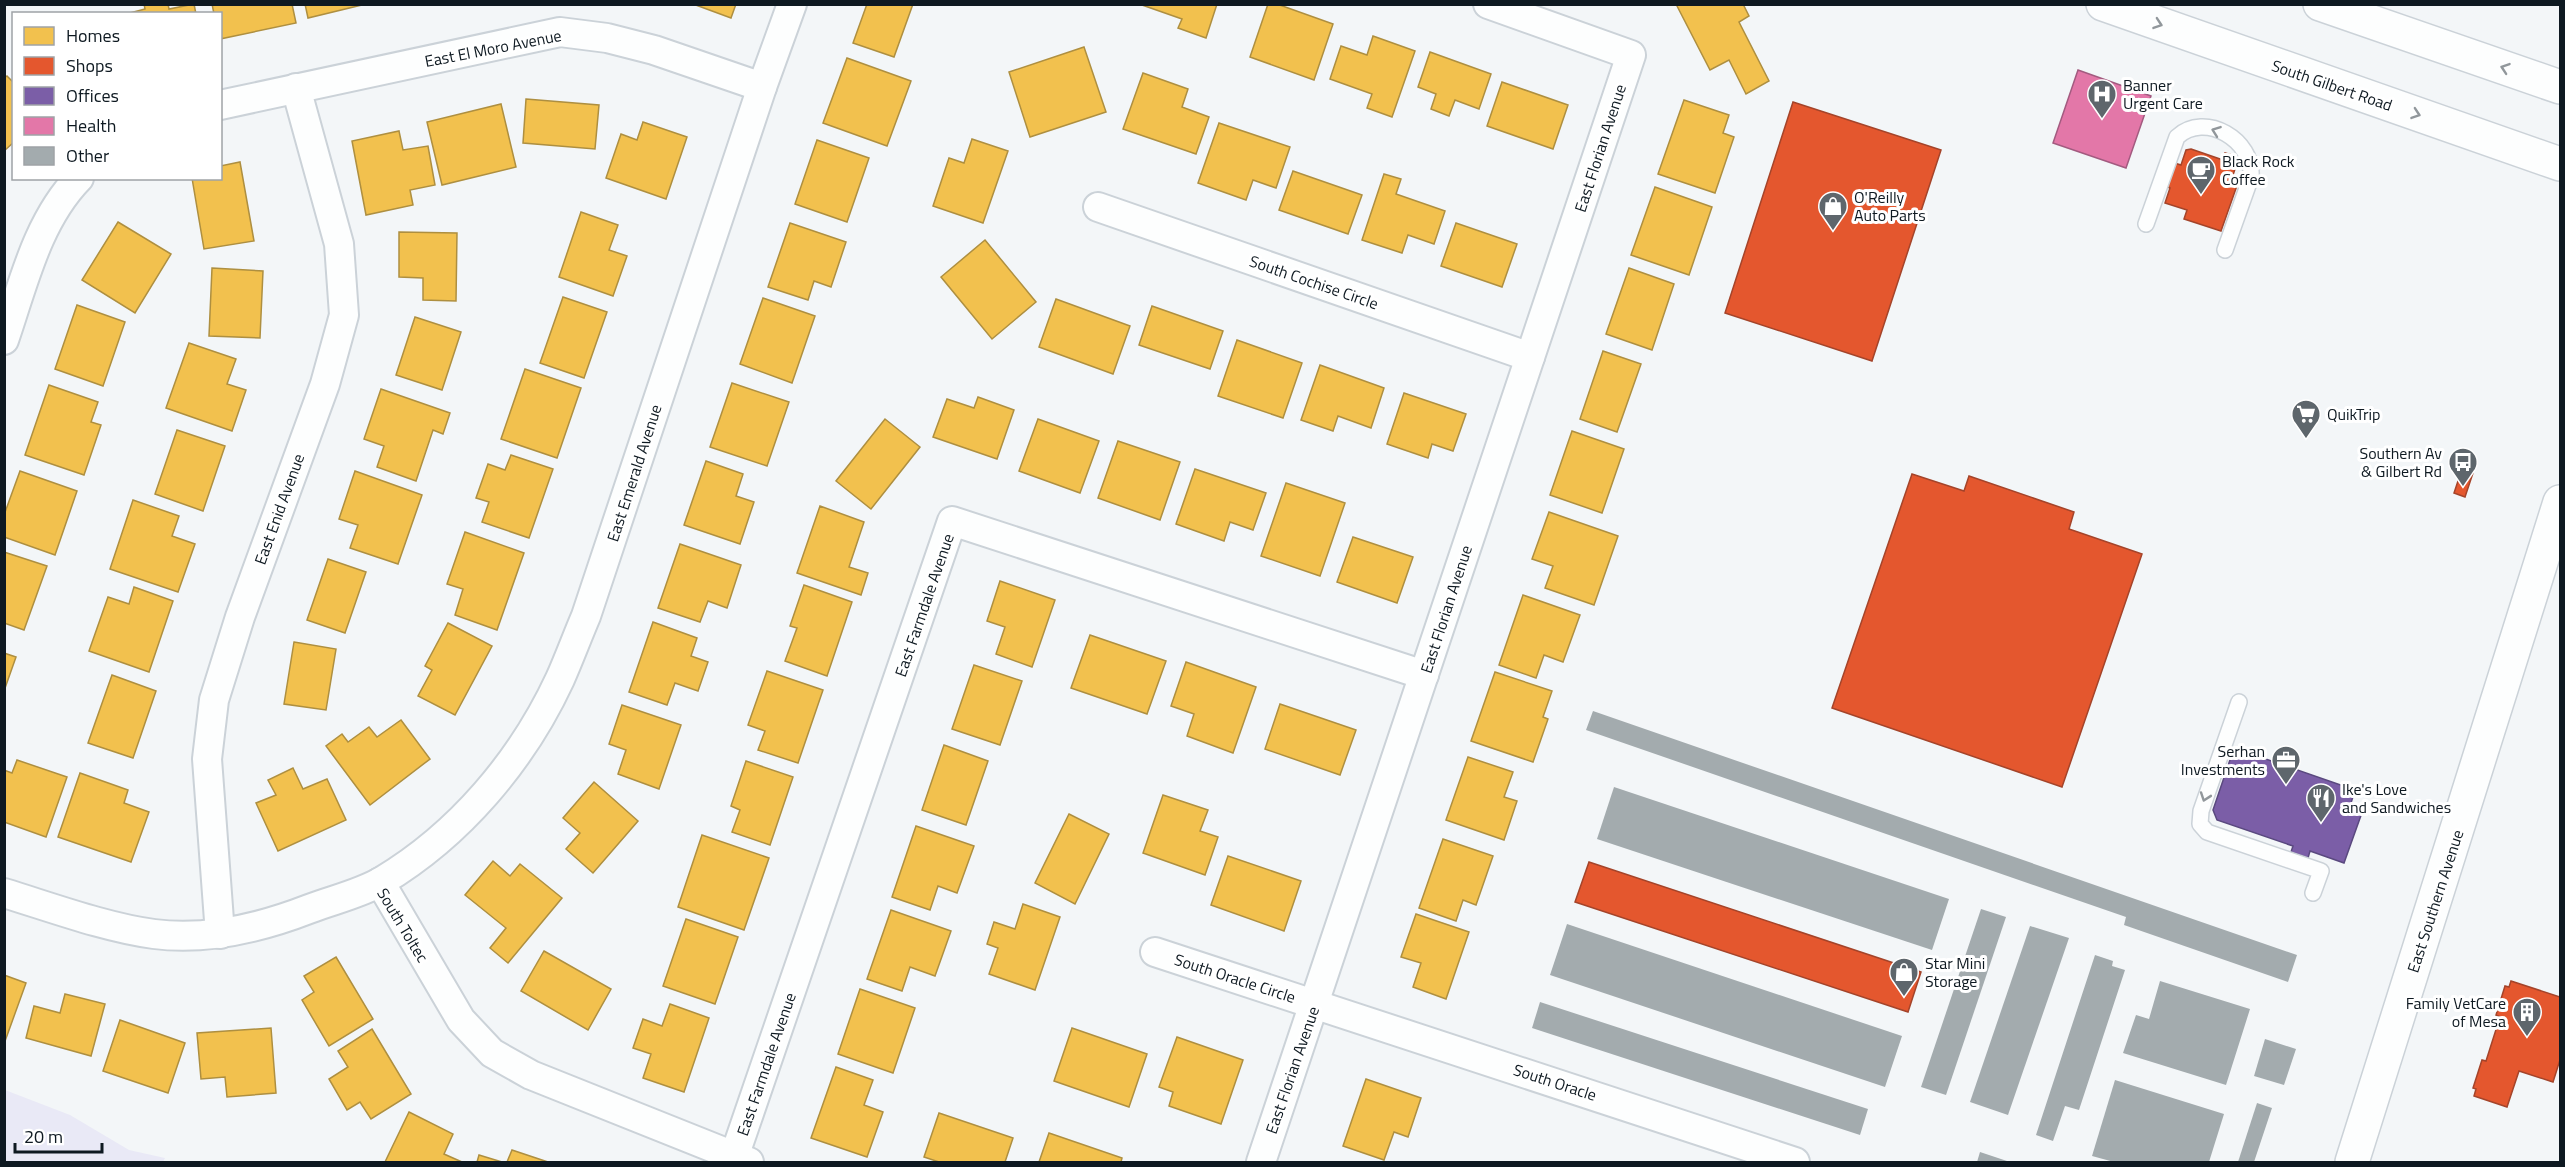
<svg xmlns="http://www.w3.org/2000/svg" width="2565" height="1167" viewBox="0 0 2565 1167" font-family="'Titillium Web',sans-serif">
<rect width="100%" height="100%" fill="#f3f6f8"/>
<path fill="#e9e9f6" d="M5 1090 70 1115 129 1150 165 1158 163 1162H5Z"/>
<g fill="#f2c14e" stroke="#ae8f40" stroke-width="1.5">
<path d="M144 4H168L169 9 194 4 196 14H126L145 9Z"/>
<path d="M212 4H292L296 23 220 39V14H214Z"/>
<path d="M305 4H366L308 18Z"/>
<path d="M693 4H736L731 18Z"/>
<path d="M867 4H913L894 57 853 43Z"/>
<path d="M1217 4 1206 38 1178 28 1182 19 1142 5Z"/>
<path d="M1268 4H1277L1333 24 1314 80 1250 57Z"/>
<path d="M1676 4H1743L1749 16 1739 22 1769 81 1746 94 1729 60 1710 70Z"/>
<path d="M1373 36 1415 51 1392 117 1367 108 1372 94 1330 79 1341 46 1367 55Z"/>
<path d="M1084 47 1106 112 1030 137 1009 72Z"/>
<path d="M1430 52 1491 74 1479 109 1455 100 1449 116 1431 109 1436 94 1418 87Z"/>
<path d="M847 58 911 81 887 146 823 123Z"/>
<path d="M1143 73 1188 89 1182 107 1209 117 1196 154 1123 129Z"/>
<path d="M7 76 14 83V142L4 151V78Z"/>
<path d="M1502 82 1568 105 1553 149 1487 126Z"/>
<path d="M526 99 599 105 595 149 523 143Z"/>
<path d="M1684 100 1729 115 1723 133 1734 137 1715 193 1658 174Z"/>
<path d="M501 104 516 167 442 185 427 122Z"/>
<path d="M643 122 687 137 666 199 606 178 621 134 637 140Z"/>
<path d="M1219 123 1290 147 1276 188 1253 180 1246 200 1198 183Z"/>
<path d="M399 131 403 150 428 146 435 185 410 190 413 205 366 215 352 141Z"/>
<path d="M972 139 1008 151 983 223 933 206 949 158 964 163Z"/>
<path d="M817 140 869 158 847 222 795 204Z"/>
<path d="M240 162 254 241 204 249 192 178H220V166Z"/>
<path d="M1293 171 1362 195 1348 234 1279 210Z"/>
<path d="M1384 174 1401 179 1396 194 1445 211 1434 244 1408 235 1402 253 1362 240Z"/>
<path d="M1655 187 1712 207 1689 275 1631 255Z"/>
<path d="M581 212 618 225 609 250 627 256 613 296 559 277Z"/>
<path d="M118 222 171 254 135 313 82 280Z"/>
<path d="M790 223 846 242 831 287 814 281 808 300 768 287Z"/>
<path d="M1456 223 1517 244 1502 287 1441 266Z"/>
<path d="M399 232 457 233 456 301 423 300V278L399 277Z"/>
<path d="M985 240 1036 302 992 339 941 277Z"/>
<path d="M212 268 263 271 260 338 209 336Z"/>
<path d="M1629 268 1674 284 1652 350 1606 334Z"/>
<path d="M563 297 607 312 584 378 540 363Z"/>
<path d="M763 298 815 316 792 383 740 364Z"/>
<path d="M1056 299 1130 326 1113 374 1039 347Z"/>
<path d="M77 305 125 322 103 386 55 369Z"/>
<path d="M1152 306 1223 331 1210 369 1139 345Z"/>
<path d="M415 317 461 332 442 390 396 375Z"/>
<path d="M1237 340 1302 363 1283 418 1218 396Z"/>
<path d="M189 343 236 359 227 384 246 390 232 431 166 408Z"/>
<path d="M1603 351 1641 364 1617 432 1580 419Z"/>
<path d="M1320 365 1384 388 1371 428 1338 416 1333 431 1301 420Z"/>
<path d="M525 369 581 388 557 458 501 439Z"/>
<path d="M732 383 789 402 767 466 710 447Z"/>
<path d="M49 385 98 402 91 422 101 425 84 475 25 455Z"/>
<path d="M381 389 450 413 443 434 433 430 416 481 377 467 384 446 364 439Z"/>
<path d="M1404 393 1466 414 1453 451 1432 444 1428 458 1387 444Z"/>
<path d="M978 397 1014 410 997 459 933 437 947 399 974 408Z"/>
<path d="M885 419 920 447 871 509 836 481Z"/>
<path d="M1038 419 1099 441 1080 493 1019 471Z"/>
<path d="M177 430 225 446 203 511 155 494Z"/>
<path d="M1572 431 1624 449 1602 513 1550 495Z"/>
<path d="M1118 441 1180 462 1160 520 1098 498Z"/>
<path d="M511 455 553 469 529 538 482 522 489 502 476 498 488 464 505 470Z"/>
<path d="M706 461 743 474 736 496 754 502 740 544 684 525Z"/>
<path d="M1195 469 1266 493 1253 530 1230 522 1224 541 1176 524Z"/>
<path d="M20 471 77 491 55 555 4 537V515Z"/>
<path d="M355 471 422 495 398 564 350 548 358 525 339 519Z"/>
<path d="M1286 483 1345 503 1320 576 1261 556Z"/>
<path d="M133 500 179 516 172 536 195 544 178 592 110 569Z"/>
<path d="M820 506 864 522 849 567 868 573 861 595 797 573Z"/>
<path d="M1549 512 1618 536 1594 605 1545 588 1553 566 1532 559Z"/>
<path d="M465 532 524 553 497 630 455 615 463 589 447 584Z"/>
<path d="M1353 537 1413 557 1397 603 1337 582Z"/>
<path d="M680 544 741 565 727 608 708 601 700 622 658 608Z"/>
<path d="M4 552 47 566 24 630 4 623Z"/>
<path d="M328 559 366 572 345 633 307 620Z"/>
<path d="M1000 581 1055 600 1032 667 996 654 1005 627 987 621Z"/>
<path d="M804 585 852 602 827 676 785 661 797 628 790 626Z"/>
<path d="M134 587 173 601 149 672 89 651 108 597 129 604Z"/>
<path d="M1523 595 1580 615 1563 662 1544 655 1536 678 1499 665Z"/>
<path d="M653 622 697 638 691 656 708 662 698 691 675 683 667 705 629 692Z"/>
<path d="M448 623 492 646 455 715 418 696 432 670 425 666Z"/>
<path d="M1090 635 1166 661 1147 714 1071 688Z"/>
<path d="M294 642 336 649 326 710 284 704Z"/>
<path d="M4 653 16 657 4 691Z"/>
<path d="M1186 662 1256 687 1233 753 1187 736 1194 714 1171 706Z"/>
<path d="M974 665 1022 681 1000 745 952 729Z"/>
<path d="M767 671 823 690 798 763 758 750 765 731 748 725Z"/>
<path d="M1495 672 1552 691 1543 717 1548 719 1533 762 1471 741Z"/>
<path d="M112 675 156 691 133 758 88 743Z"/>
<path d="M1280 704 1356 730 1340 775 1265 749Z"/>
<path d="M622 705 681 725 659 789 618 774 626 750 609 744Z"/>
<path d="M401 720 430 759 370 805 326 746 342 734 348 742 369 727 377 737Z"/>
<path d="M944 745 988 761 966 825 922 810Z"/>
<path d="M1468 757 1513 772 1504 797 1517 801 1504 840 1446 820Z"/>
<path d="M17 760 67 777 46 837 4 822V770L12 773Z"/>
<path d="M746 761 793 777 770 845 732 832 740 810 731 806Z"/>
<path d="M293 768 303 789 327 779 346 820 278 851 256 803 276 795 268 780Z"/>
<path d="M80 773 128 790 124 803 149 812 131 862 58 837Z"/>
<path d="M594 782 638 821 593 873 566 849 580 833 563 818Z"/>
<path d="M1163 795 1208 810 1200 831 1218 837 1205 875 1143 853Z"/>
<path d="M1069 814 1109 834 1075 904 1035 883Z"/>
<path d="M916 826 974 846 957 893 938 886 930 910 892 897Z"/>
<path d="M702 835 769 858 744 930 678 907Z"/>
<path d="M1443 839 1493 856 1476 905 1463 900 1456 921 1419 908Z"/>
<path d="M1228 856 1301 881 1284 931 1211 905Z"/>
<path d="M493 861 510 876 520 864 562 898 508 963 490 948 506 928 465 895Z"/>
<path d="M1023 904 1060 917 1035 990 989 974 998 948 987 944 994 922 1015 929Z"/>
<path d="M891 910 951 931 935 976 910 967 902 991 867 979Z"/>
<path d="M1416 914 1469 932 1446 999 1413 987 1421 963 1401 957Z"/>
<path d="M686 919 738 937 715 1004 663 986Z"/>
<path d="M544 951 611 989 588 1030 521 991Z"/>
<path d="M336 957 373 1019 329 1046 302 1000 314 992 304 976Z"/>
<path d="M4 975 26 983 4 1044Z"/>
<path d="M860 989 915 1008 893 1073 838 1054Z"/>
<path d="M65 994 105 1004 91 1056 26 1038 34 1006 60 1013Z"/>
<path d="M670 1004 709 1018 684 1092 643 1078 651 1054 633 1048 643 1019 662 1026Z"/>
<path d="M120 1020 185 1043 168 1093 103 1071Z"/>
<path d="M271 1028 276 1093 227 1097 225 1077 201 1079 197 1033Z"/>
<path d="M1072 1028 1147 1054 1129 1107 1054 1081Z"/>
<path d="M372 1029 411 1094 371 1119 360 1102 347 1110 329 1079 348 1067 338 1051Z"/>
<path d="M1177 1037 1243 1060 1221 1124 1169 1106 1173 1092 1159 1087Z"/>
<path d="M836 1067 873 1080 864 1105 883 1112 867 1157 811 1138Z"/>
<path d="M1366 1079 1421 1098 1408 1137 1394 1132 1384 1160 1343 1146Z"/>
<path d="M409 1112 453 1134 444 1154 462 1162H385Z"/>
<path d="M939 1113 1013 1138 1005 1162H939L924 1157Z"/>
<path d="M1049 1133 1122 1158 1121 1162H1039Z"/>
<path d="M512 1150 548 1162H507Z"/>
<path d="M479 1155 502 1162H477Z"/>
</g>
<g fill="#e4572e" stroke="#a4442a" stroke-width="1.5">
<path d="M1793 102 1941 150 1872 361 1725 313Z"/>
<path d="M2191 149 2223 160 2225 153 2239 157 2233 175 2240 177 2221 231 2184 219 2187 210 2165 203 2170 188 2163 185 2171 162 2181 165 2186 150Z"/>
<path d="M2462 469 2473 473 2465 497 2454 493Z"/>
<path d="M1912 474 1964 491 1969 476 2074 512 2069 529 2142 554 2062 787 1832 708Z"/>
<path d="M1589 862 1921 972 1908 1012 1575 902Z"/>
<path d="M2511 981 2560 997V1060L2553 1082 2519 1071 2507 1107 2474 1096 2476 1089 2473 1088 2482 1060 2486 1061 2500 1017 2496 1015 2505 986 2509 987Z"/>
</g>
<path fill="#7b5ea7" stroke="#5a497f" stroke-width="1.5" d="M2234 748 2355 790 2351 803 2364 807 2344 863 2310 851 2308 858 2291 852 2293 846 2217 820 2213 810Z"/>
<path fill="#e377a8" stroke="#a35b80" stroke-width="1.5" d="M2078 70 2151 96 2126 168 2053 143Z"/>
<g fill="#a3abae">
<path d="M1593 711 2297 955 2288 982 2124 925 2126 917 1586 730Z"/>
<path d="M1614 787 1949 899 1932 950 1597 839Z"/>
<path d="M1981 909 2006 917 1946 1095 1921 1087Z"/>
<path d="M1567 924 1902 1036 1885 1087 1550 975Z"/>
<path d="M2030 926 2069 938 2008 1115 1970 1102Z"/>
<path d="M2095 955 2113 961 2112 966 2125 970 2079 1110 2065 1106 2053 1141 2036 1135Z"/>
<path d="M2160 981 2250 1009 2226 1085 2123 1053 2136 1015 2149 1019Z"/>
<path d="M1540 1002 1868 1109 1860 1135 1532 1028Z"/>
<path d="M2265 1039 2296 1049 2284 1085 2254 1076Z"/>
<path d="M2115 1080 2224 1114 2209 1162H2114L2092 1156Z"/>
<path d="M2257 1103 2272 1108 2254 1162H2238Z"/>
<path d="M1980 1152 2010 1162H1977Z"/>
</g>
<g fill="none" stroke-linecap="round" stroke-linejoin="round">
<g stroke="#cbd2d8" stroke-width="18">
<g id="lane">
<path d="M2146 224 2177 137C2205 111 2254 140 2251 177L2225 250"/>
<path d="M2239 702 2201 811 2200 824 2207 832 2321 871 2313 893"/>
</g>
</g>
<g stroke="#cbd2d8" stroke-width="32">
<g id="street">
<path d="M220 105 560 32 607 38 654 50 762 87"/>
<path d="M1098 207 1530 357"/>
<path d="M4 340C23 285 37 221 79 178"/>
<path d="M380 882 461 1020 492 1053 531 1075 749 1162"/>
<path d="M4 893C50 907 107 928 154 934 207 941 260 928 309 909 332 900 360 894 382 881 459 835 522 761 560 679 569 659 577 637 586 616L762 87 792 4"/>
<path d="M220 934 207 759 214 700 240 617 325 384 344 315 339 244 296 88"/>
<path d="M1155 952 1795 1162"/>
<path d="M734 1157 952 521 1424 675"/>
<path d="M1261 1162 1631 55 1488 4"/>
</g>
</g>
<g stroke="#cbd2d8" stroke-width="36">
<path id="secondary" d="M2352 1162 2560 502"/>
</g>
<g stroke="#cbd2d8" stroke-width="36">
<g id="primary">
<path d="M2103 4 2560 164"/>
<path d="M2320 4 2560 87"/>
</g>
</g>
<use href="#lane" stroke="#fdfefe" stroke-width="15"/>
<use href="#street" stroke="#fdfefe" stroke-width="28"/>
<use href="#secondary" stroke="#fdfefe" stroke-width="33"/>
<use href="#primary" stroke="#fdfefe" stroke-width="33"/>
</g>
<defs><path id="oneway-chevron" d="M-2-3.5L2.5 0L-2 3.5" fill="none" stroke-width="1.6" stroke-linecap="round" stroke-linejoin="round" transform="scale(1.5)"/></defs>
<g stroke="#91979b">
<use href="#oneway-chevron" transform="translate(2158 24) rotate(19)"/>
<use href="#oneway-chevron" transform="translate(2505 68) rotate(-161)"/>
<use href="#oneway-chevron" transform="translate(2416 114) rotate(19)"/>
<use href="#oneway-chevron" transform="translate(2216 131) rotate(-160)"/>
<use href="#oneway-chevron" transform="translate(2205 797) rotate(109)"/>
</g>
<defs>
<g id="hospital-pin" transform="scale(1.5)"><path d="M0 17L-7.5 6A9.5 9.5 0 1 1 7.5 6Z" fill="#5e666c" stroke="#fff"/><path d="M-5-5h3v3.5h4V-5h3V5h-3V1.5h-4V5h-3Z" fill="#fff"/></g>
<g id="cafe-pin" transform="scale(1.5)"><path d="M0 17L-7.5 6A9.5 9.5 0 1 1 7.5 6Z" fill="#5e666c" stroke="#fff"/><path d="M-5.5-4.5H6V0H3Q3 3.5 0 3.5H-2.5Q-5.5 3.5-5.5 0ZM3-3.2v2h1.7v-2ZM-6 4.5H4V6H-6Z" fill="#fff"/></g>
<g id="shop-pin" transform="scale(1.5)"><path d="M0 17L-7.5 6A9.5 9.5 0 1 1 7.5 6Z" fill="#5e666c" stroke="#fff"/><path d="M-5-2.5h2.3a2.7 3.5 0 0 1 5.4 0H5L5.5 6h-11ZM-1.5-2.5h3a1.5 2.3 0 0 0-3 0Z" fill="#fff"/></g>
<g id="supermarket-pin" transform="scale(1.5)"><path d="M0 17L-7.5 6A9.5 9.5 0 1 1 7.5 6Z" fill="#5e666c" stroke="#fff"/><path d="M-6-5.5h2.5l.6 2H6L4.5 2H-2.5L-4.4-4H-6ZM-1.5 3.2a1.3 1.3 0 1 0 .1 0ZM3 3.2a1.3 1.3 0 1 0 .1 0Z" fill="#fff"/></g>
<g id="bus-pin" transform="scale(1.5)"><path d="M0 17L-7.5 6A9.5 9.5 0 1 1 7.5 6Z" fill="#5e666c" stroke="#fff"/><path d="M-5-6H5V4H4V6H2V4H-2V6H-4V4H-5ZM-3.5-4V0h7V-4ZM-3.5 1.2v1.5H-2V1.2ZM2 1.2v1.5H3.5V1.2Z" fill="#fff"/></g>
<g id="office-pin" transform="scale(1.5)"><path d="M0 17L-7.5 6A9.5 9.5 0 1 1 7.5 6Z" fill="#5e666c" stroke="#fff"/><path d="M-6-3h4V-5.5h4V-3h4V5H-6ZM-1-4.5V-3h2v-1.5ZM-6 0V1H6V0Z" fill="#fff"/></g>
<g id="restaurant-pin" transform="scale(1.5)"><path d="M0 17L-7.5 6A9.5 9.5 0 1 1 7.5 6Z" fill="#5e666c" stroke="#fff"/><path d="M-5-6h1v4h1v-4h1v4h1v-4h1v5L-1.5 .5V6h-2V.5L-5-1ZM5-6V6H3V1.5H1.5Q1.5-4 5-6Z" fill="#fff"/></g>
<g id="building-pin" transform="scale(1.5)"><path d="M0 17L-7.5 6A9.5 9.5 0 1 1 7.5 6Z" fill="#5e666c" stroke="#fff"/><path d="M-4-6H4V6H1V3H-1V6H-4ZM-2.5-4.3h1.7v1.8h-1.7ZM.8-4.3h1.7v1.8H.8ZM-2.5-1h1.7V.8h-1.7ZM.8-1h1.7V.8H.8Z" fill="#fff"/></g>
</defs>
<g fill-rule="evenodd">
<use href="#hospital-pin" x="2102" y="94"/>
<use href="#cafe-pin" x="2201" y="170"/>
<use href="#shop-pin" x="1833" y="206"/>
<use href="#supermarket-pin" x="2306" y="414"/>
<use href="#bus-pin" x="2463" y="462"/>
<use href="#office-pin" x="2286" y="760"/>
<use href="#restaurant-pin" x="2321" y="798"/>
<use href="#shop-pin" x="1904" y="972"/>
<use href="#building-pin" x="2527" y="1012"/>
</g>
<g text-anchor="middle" stroke-width="6" stroke-linejoin="round" paint-order="stroke">
<g font-size="16" fill="#0e1921" stroke="#fff">
<text transform="translate(493 48) rotate(-11)" y="6">East El Moro Avenue</text>
<text transform="translate(2332 85) rotate(19)" y="6">South Gilbert Road</text>
<text transform="translate(1600 148) rotate(-72)" y="6">East Florian Avenue</text>
<text transform="translate(1314 282) rotate(19)" y="6">South Cochise Circle</text>
<text transform="translate(634 473) rotate(-72)" y="6">East Emerald Avenue</text>
<text transform="translate(279 509) rotate(-70)" y="6">East Enid Avenue</text>
<text transform="translate(924 605) rotate(-71)" y="6">East Farmdale Avenue</text>
<text transform="translate(1446 609) rotate(-72)" y="6">East Florian Avenue</text>
<text transform="translate(2435 901) rotate(-72)" y="6">East Southern Avenue</text>
<text transform="translate(403 925) rotate(59)" y="6">South Toltec</text>
<text transform="translate(1235 978) rotate(18)" y="6">South Oracle Circle</text>
<text transform="translate(766 1064) rotate(-71)" y="6">East Farmdale Avenue</text>
<text transform="translate(1292 1070) rotate(-71)" y="6">East Florian Avenue</text>
<text transform="translate(1555 1082) rotate(18)" y="6">South Oracle</text>
</g>
<g font-size="16" fill="#0e1921" stroke="#fff" text-anchor="start">
<text x="2123" y="91">Banner<tspan x="2123" dy="18">Urgent Care</tspan></text>
<text x="2222" y="167">Black Rock<tspan x="2222" dy="18">Coffee</tspan></text>
<text x="1854" y="203">O'Reilly<tspan x="1854" dy="18">Auto Parts</tspan></text>
<text x="2327" y="420">QuikTrip</text>
<text x="2442" y="459" text-anchor="end">Southern Av<tspan x="2442" dy="18">&amp; Gilbert Rd</tspan></text>
<text x="2265" y="757" text-anchor="end">Serhan<tspan x="2265" dy="18">Investments</tspan></text>
<text x="2342" y="795">Ike's Love<tspan x="2342" dy="18">and Sandwiches</tspan></text>
<text x="1925" y="969">Star Mini<tspan x="1925" dy="18">Storage</tspan></text>
<text x="2506" y="1009" text-anchor="end">Family VetCare<tspan x="2506" dy="18">of Mesa</tspan></text>
</g>
</g>
<rect width="2565" height="1167" fill="none" stroke="#0e1921" stroke-width="12"/>
<rect x="12" y="12" width="210" height="168" fill="#ffffff" stroke="#9fa3a6" stroke-width="1.5"/>
<rect x="24" y="27" width="30" height="18" fill="#f2c14e" stroke="#9fa3a6" stroke-width="1.5"/>
<text x="66" y="42" font-size="18" fill="#0e1921">Homes</text>
<rect x="24" y="57" width="30" height="18" fill="#e4572e" stroke="#9fa3a6" stroke-width="1.5"/>
<text x="66" y="72" font-size="18" fill="#0e1921">Shops</text>
<rect x="24" y="87" width="30" height="18" fill="#7b5ea7" stroke="#9fa3a6" stroke-width="1.5"/>
<text x="66" y="102" font-size="18" fill="#0e1921">Offices</text>
<rect x="24" y="117" width="30" height="18" fill="#e377a8" stroke="#9fa3a6" stroke-width="1.5"/>
<text x="66" y="132" font-size="18" fill="#0e1921">Health</text>
<rect x="24" y="147" width="30" height="18" fill="#a3abae" stroke="#9fa3a6" stroke-width="1.5"/>
<text x="66" y="162" font-size="18" fill="#0e1921">Other</text>
<path d="M15 1143v9h87v-9" fill="none" stroke="#0e1921" stroke-width="3"/>
<text x="24" y="1143" font-size="18" fill="#0e1921" stroke="#ffffff" stroke-width="4.5" paint-order="stroke">20 m</text>
</svg>
